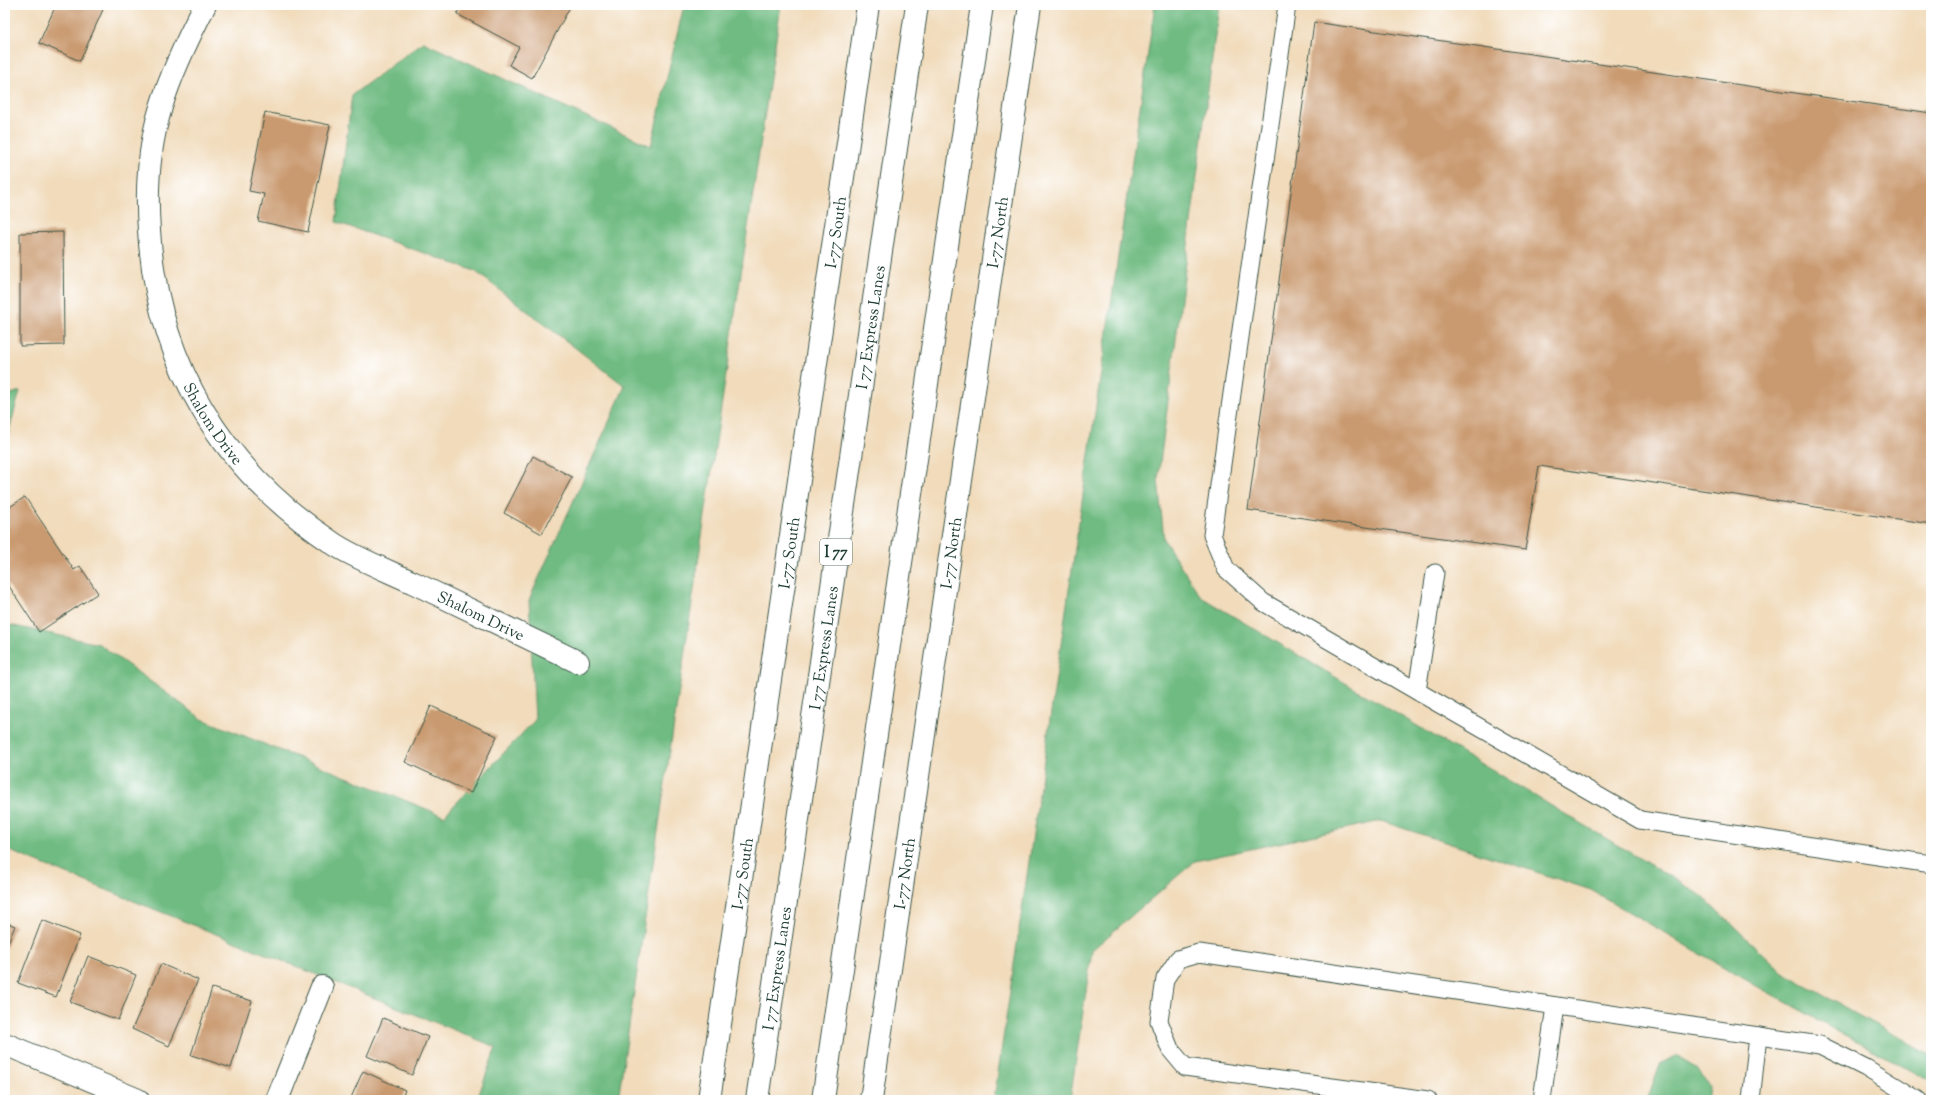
<svg xmlns="http://www.w3.org/2000/svg" width="1936" height="1105" viewBox="0 0 1936 1105" font-family="'Sorts Mill Goudy',serif">
<rect width="100%" height="100%" fill="#fff"/>
<filter id="ink" filterUnits="userSpaceOnUse"><feTurbulence type="fractalNoise" baseFrequency=".025" numOctaves="2"/><feDisplacementMap in="SourceGraphic" scale="8" xChannelSelector="R" yChannelSelector="G"/><feConvolveMatrix kernelMatrix="1 2 1 2 8 2 1 2 1" color-interpolation-filters="sRGB"/></filter>
<filter id="wash" filterUnits="userSpaceOnUse"><feTurbulence type="fractalNoise" baseFrequency=".012" numOctaves="4" result="noise"/><feDisplacementMap in="SourceGraphic" scale="16" xChannelSelector="R" yChannelSelector="G"/><feGaussianBlur stdDeviation="0.9" result="paint"/><feColorMatrix in="noise" values="0 0 0 0 0 0 0 0 0 0 0 0 0 0 0 0 0 1.4 0 .05"/><feComposite in="paint" operator="in"/></filter>
<g filter="url(#wash)">
<rect width="100%" height="100%" fill="#f1dbbb"/>
<g fill="#70bb82" stroke="#487c5b">
<path d="M684 5H781L618 1100H477L496 1047 5 849V624L99 644 202 719 444 816 535 720 529 600 625 386 475 271 336 222 352 95 423 42 651 146Z"/>
<path d="M1155 5H1219L1158 479 1164 540 1201 597 1701 895 1783 973 1931 1055V1082L1753 984 1591 890 1381 821 1195 861 1092 950 1070 1100H994Z"/>
<path d="M20 391 5 445V396Z"/>
<path d="M1676 1056 1698 1068 1709 1087 1707 1100H1647L1660 1064Z"/>
</g>
<g id="blocks">
<g fill="#c99a70">
<path d="M56 5H105L80 61 39 43Z"/>
<path d="M461 5H571L532 78 509 65 519 47 457 14Z"/>
<path d="M1314 22 1931 113V524L1539 466 1525 550 1248 510Z"/>
<path d="M265 112 330 125 308 232 258 221 264 194 249 191Z"/>
<path d="M63 232 64 345 20 346V233Z"/>
<path d="M533 456 572 477 542 534 504 513Z"/>
<path d="M25 497 74 570 80 566 98 593 39 632 5 580V510Z"/>
<path d="M431 706 497 736 471 793 405 762Z"/>
<path d="M42 920 80 935 56 997 18 983Z"/>
<path d="M5 922 15 926 5 950Z"/>
<path d="M88 956 136 975 118 1020 70 1002Z"/>
<path d="M161 964 198 980 169 1046 132 1029Z"/>
<path d="M212 988 252 1001 231 1068 191 1055Z"/>
<path d="M383 1018 428 1037 412 1075 367 1056Z"/>
<path d="M363 1071 405 1090 401 1100H350Z"/>
</g>
</g>
</g>
<g filter="url(#ink)">
<use href="#blocks" fill-opacity="0" stroke="#3e5548" stroke-width="1"/>
<g fill="none" stroke-linecap="round" stroke-linejoin="round">
<g stroke="#3e5548" stroke-width="19">
<g id="service">
<path d="M1287 5 1212 535 1226 569 1263 602 1640 820 1931 864"/>
<path d="M1417 691 1435 573"/>
<path d="M1428 1100 1185 1067 1170 1049 1159 1021 1165 979 1178 959 1199 953 1820 1045 1866 1068 1918 1100"/>
<path d="M1542 1100 1555 1006"/>
<path d="M1751 1100 1758 1036"/>
</g>
</g>
<g stroke="#3e5548" stroke-width="24">
<g id="minor">
<path id="s1" d="M205 5C188 38 172 71 161 107 149 146 146 190 149 230 157 364 222 470 334 544 355 558 389 571 414 583 468 609 523 635 578 662"/>
<path d="M5 1044 138 1100"/>
<path d="M277 1100 322 987"/>
</g>
</g>
<g stroke="#3e5548" stroke-width="24">
<g id="motorway">
<path id="s2" d="M709 1100 868 5"/>
<path id="s3" d="M757 1100 917 5"/>
<path d="M823 1100 982 5"/>
<path id="s4" d="M871 1100 1030 5"/>
</g>
</g>
<use href="#service" stroke="#fff" stroke-width="17"/>
<use href="#minor" stroke="#fff" stroke-width="22"/>
<use href="#motorway" stroke="#fff" stroke-width="22"/>
</g>
</g>
<g text-anchor="middle" stroke-width="4" stroke-linejoin="round" paint-order="stroke">
<rect fill="#fff" stroke="#627771" stroke-width="1" x="820" y="539" width="32" height="26" rx="3"/>
<g font-size="15" font-weight="bold" fill="#1f3d34">
<text x="836" y="557">I 77</text>
</g>
<g font-size="16" fill="#1f3d34" stroke="#fff">
<text dy="6" stroke="none"><textPath href="#s2" startOffset="877">I-77 South</textPath></text>
<text dy="6" stroke="none"><textPath href="#s4" startOffset="877">I-77 North</textPath></text>
<text dy="6" stroke="none"><textPath href="#s3" startOffset="781">I 77 Express Lanes</textPath></text>
<text dy="6" stroke="none"><textPath href="#s1" startOffset="442">Shalom Drive</textPath></text>
<text dy="6" stroke="none"><textPath href="#s4" startOffset="553">I-77 North</textPath></text>
<text dy="6" stroke="none"><textPath href="#s2" startOffset="553">I-77 South</textPath></text>
<text dy="6" stroke="none"><textPath href="#s1" startOffset="778">Shalom Drive</textPath></text>
<text dy="6" stroke="none"><textPath href="#s3" startOffset="457">I 77 Express Lanes</textPath></text>
<text dy="6" stroke="none"><textPath href="#s2" startOffset="229">I-77 South</textPath></text>
<text dy="6" stroke="none"><textPath href="#s4" startOffset="229">I-77 North</textPath></text>
<text dy="6" stroke="none"><textPath href="#s3" startOffset="133">I 77 Express Lanes</textPath></text>
</g>
</g>
<rect width="1936" height="1105" fill="none" stroke="#fff" stroke-width="20"/>
</svg>
